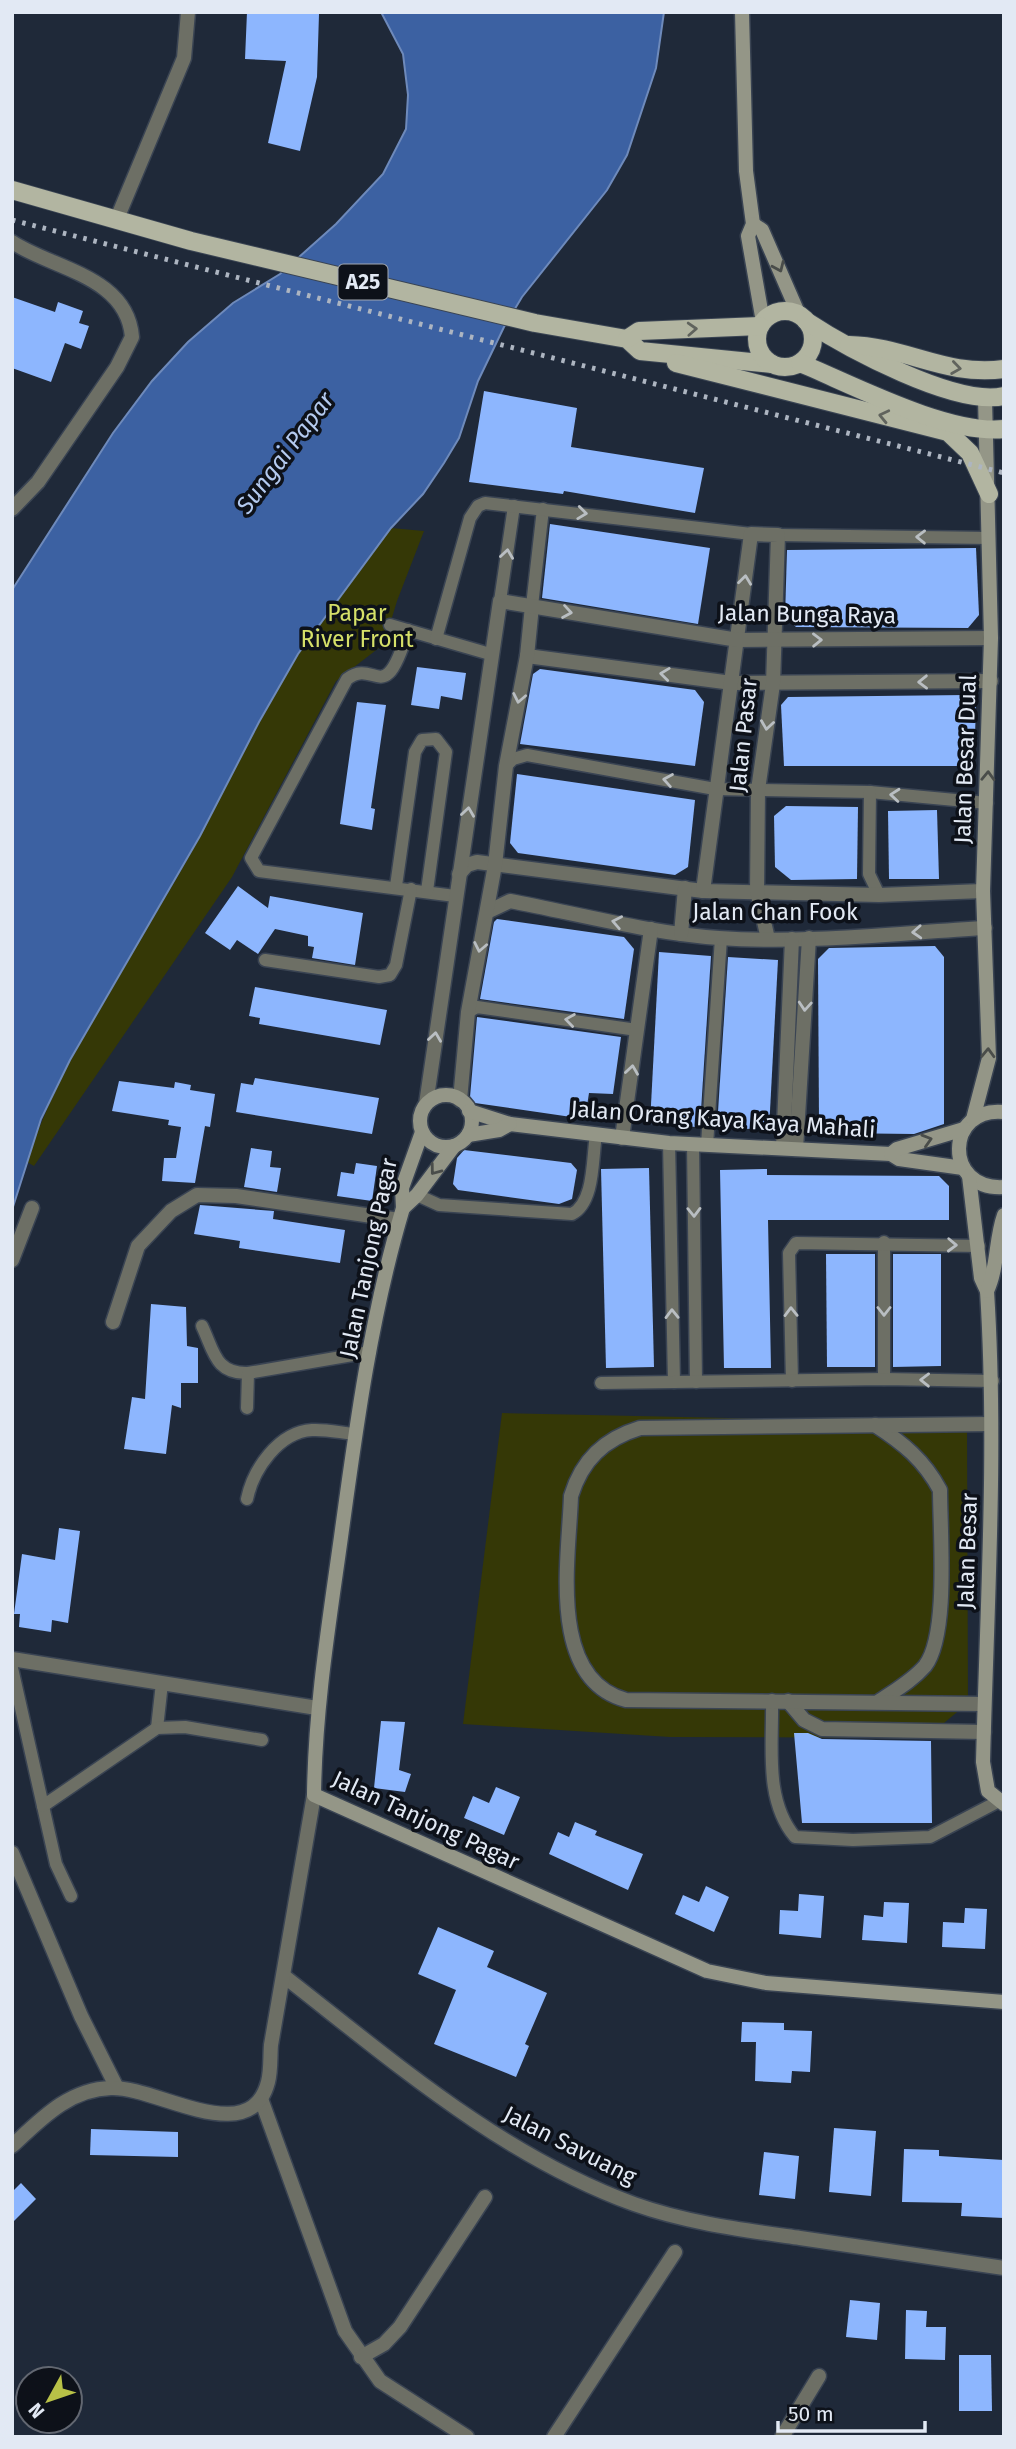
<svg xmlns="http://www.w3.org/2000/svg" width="1016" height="2449" viewBox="0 0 1016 2449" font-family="'Fira Sans',sans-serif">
<rect width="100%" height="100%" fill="#1f2939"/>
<g fill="#353806">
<path d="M391 528 424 531 397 601 384 644 336 681 232 877 34 1166 27 1162C60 1060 124 968 178 876 219 804 253 727 297 656 324 611 360 570 391 528Z"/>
<path d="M502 1413 967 1423 968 1703 926 1738 670 1737 463 1724Z"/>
</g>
<path fill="#3c61a2" stroke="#6e8abb" stroke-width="2" d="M381 12H664L656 68 627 155 607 190 522 297 504 327 478 381 459 438 444 463 423 494 391 528 298 654 259 722 200 836 70 1060 41 1119 12 1210V590L113 433 152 381 188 342 233 303 280 274 336 224 383 174 406 129 408 95 403 54Z"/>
<g fill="#8db6fe">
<path d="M247 12 319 14 317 77 300 151 268 143 286 61 245 59Z"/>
<path d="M12 297 55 312 58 302 83 311 79 323 89 326 81 349 65 343 51 382 12 368Z"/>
<path d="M484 391 577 408 571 447 704 468 695 513 564 491 563 494 469 482Z"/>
<path d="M550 524 710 548 698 624 542 598Z"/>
<path d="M976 548 979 615 968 628 796 627 785 617 787 550Z"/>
<path d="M417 667 466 673 462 700 441 696 439 709 411 705Z"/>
<path d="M540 669 695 690 704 702 695 766 520 744 533 674Z"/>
<path d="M966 695 976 705 974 766H784L781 705 788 697Z"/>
<path d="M357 702 386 705 371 808 375 809 372 830 340 824Z"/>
<path d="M517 774 695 800 688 867 675 875 518 853 510 843Z"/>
<path d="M786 806 858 807 857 879 791 880 775 867 774 816Z"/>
<path d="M937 810 939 879H889L888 811Z"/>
<path d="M238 886 268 908 270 896 363 913 355 965 312 958 314 947 308 946V936L275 929 258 954 237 940 230 950 205 933Z"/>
<path d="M497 919 624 937 634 949 624 1019 480 999 494 922Z"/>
<path d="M935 946 944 957V1124L914 1134 831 1133 819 1123 818 959 829 948Z"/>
<path d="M659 952 711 956 700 1126 697 1127 650 1124Z"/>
<path d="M728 957 778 960 769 1130 717 1127Z"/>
<path d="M255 987 387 1010 380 1045 259 1024 260 1018 249 1016Z"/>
<path d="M477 1017 621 1037 613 1094 589 1093 585 1119 475 1103 470 1097Z"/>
<path d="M255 1078 379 1098 372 1134 236 1112 241 1083 253 1085Z"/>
<path d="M119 1081 174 1088 175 1082 191 1085 190 1090 215 1094 210 1127 205 1126 195 1183 162 1181 164 1158H176L181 1127 168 1125 169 1120 112 1111Z"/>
<path d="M251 1148 272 1151 270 1167 281 1168 277 1192 244 1187Z"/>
<path d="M464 1150 571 1163 577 1170 572 1199 559 1204 458 1190 453 1184 457 1158Z"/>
<path d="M356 1163 377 1166 372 1201 337 1196 341 1172 354 1174Z"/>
<path d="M649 1168 654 1367 606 1368 601 1169Z"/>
<path d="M767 1169V1175L939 1176 949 1186V1220H768L771 1368H724L720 1170Z"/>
<path d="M200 1205 274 1211 273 1219 345 1230 340 1263 239 1248 240 1241 194 1234Z"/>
<path d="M826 1254H875V1367H827Z"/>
<path d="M893 1254H941V1366L893 1367Z"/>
<path d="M151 1304 186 1307 187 1346 198 1348V1383H181V1408L172 1405 166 1454 124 1449 132 1397 145 1399Z"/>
<path d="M59 1528 80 1531 68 1623 52 1620 51 1632 19 1627 20 1614H14L22 1554 55 1560Z"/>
<path d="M381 1721 405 1722 399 1770 411 1774 405 1792 374 1788Z"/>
<path d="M794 1733H808L822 1739 931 1741 932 1823H802Z"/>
<path d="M496 1787 520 1797 504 1835 464 1818 473 1796 489 1803Z"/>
<path d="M575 1822 597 1831 595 1835 643 1854 628 1890 549 1854 558 1832 569 1837Z"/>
<path d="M706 1886 729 1897 714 1932 675 1914 683 1895 699 1902Z"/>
<path d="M799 1894 824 1896 821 1938 779 1934 780 1910 798 1911Z"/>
<path d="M884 1902 909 1903 907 1943 862 1940 864 1915 883 1917Z"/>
<path d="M965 1908 987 1909 985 1949 942 1947 943 1922 964 1923Z"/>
<path d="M438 1927 494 1951 487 1967 547 1993 525 2044 529 2046 516 2077 434 2044 456 1990 418 1974Z"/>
<path d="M742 2022 784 2023V2030L812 2031 810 2072 792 2071 791 2083 755 2081 756 2042H741Z"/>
<path d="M834 2128 876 2131 871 2196 829 2192Z"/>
<path d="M91 2129 178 2132V2157L90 2155Z"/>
<path d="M904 2149 939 2150V2156L1004 2160V2218L961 2216 962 2203 902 2202Z"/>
<path d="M764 2152 799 2156 795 2199 759 2195Z"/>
<path d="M21 2183 36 2199 12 2223V2192Z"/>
<path d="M850 2300 880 2303 877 2340 846 2337Z"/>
<path d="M906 2310 927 2311 926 2327H946L945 2360 905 2359Z"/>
<path d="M959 2355H991L992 2411H959Z"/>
</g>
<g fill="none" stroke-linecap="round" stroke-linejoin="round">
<g stroke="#3a4453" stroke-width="15">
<g id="service">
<path d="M778 535 989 538"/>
<path d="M500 601 514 506"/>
<path d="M532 606 543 509"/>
<path d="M390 625 490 654"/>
<path d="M408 630C384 711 376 657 347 679L251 858 259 871 455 896"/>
<path d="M436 639 470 518 478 506 485 503 751 534"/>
<path d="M506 766 513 759 527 755 715 789 870 792 987 803"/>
<path d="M870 792 869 874 879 895"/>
<path d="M396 886 415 752 422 740 436 739 446 752 427 891"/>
<path d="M265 960 379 977 390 975 396 965 411 889"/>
<path d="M468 1012 477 1007 637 1030"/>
<path d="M669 1143 674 1382"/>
<path d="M693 1144 696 1382"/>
<path d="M707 1145 721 938"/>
<path d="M417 1195 439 1205 572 1214C595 1202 592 1158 596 1135"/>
<path d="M884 1242V1379"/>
<path d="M202 1326C214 1351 215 1374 248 1373"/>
<path d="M792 1381 789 1253 796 1243 979 1246"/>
<path d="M601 1383 884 1379 993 1381"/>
<path d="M247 1408 248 1373 370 1352"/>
<path d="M247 1499C253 1470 278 1432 312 1430 326 1429 342 1433 356 1434"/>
<path d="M12 1668 56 1864 71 1896"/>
<path d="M772 1700C773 1745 764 1800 795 1837L853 1840 930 1837 999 1801"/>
<path d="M157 1728 162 1683"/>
<path d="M43 1806 157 1728 185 1727 262 1740"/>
</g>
</g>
<g stroke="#3a4453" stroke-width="17">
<g id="pedestrian">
<path d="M875 1425C903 1443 924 1460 940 1490 940 1532 949 1635 925 1666 912 1681 894 1691 878 1702"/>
<path d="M788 1701 804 1720 822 1729 984 1732"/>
<path d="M984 1704 626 1700C547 1679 569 1558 571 1496 582 1460 604 1439 640 1428L991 1424"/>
</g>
</g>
<g stroke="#3a4453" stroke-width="17">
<g id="minor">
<path d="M527 656 732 683 991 681"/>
<path d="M459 874 467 865 477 862 703 891 879 895 983 891"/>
<path d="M703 891 751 534 778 535 773 684 758 790 757 891 768 939"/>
<path d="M487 912 510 901C579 914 649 933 719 938 807 944 897 933 985 928"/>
<path d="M681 934 685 888"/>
<path d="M460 1100 468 1012 495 865 506 766 527 656 532 606"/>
<path d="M426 1104 500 601 738 640 991 638"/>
<path d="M622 1138 651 929"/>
<path d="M783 1148 792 939"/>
<path d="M796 1149 809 938"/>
<path d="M12 1260 32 1208"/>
<path d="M113 1322 138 1246 171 1211 197 1195 236 1196 399 1220"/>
<path d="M12 1659 317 1708"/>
<path d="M12 1853 81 2016 117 2088"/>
<path d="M285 1977C394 2062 502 2156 634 2204 687 2223 744 2230 800 2238 868 2248 936 2258 1004 2268"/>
<path d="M261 2099 345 2331 380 2381 467 2437"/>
<path d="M12 2146C41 2119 69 2089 111 2088 156 2086 250 2151 268 2082 271 2071 270 2057 271 2045L314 1795"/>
<path d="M361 2357 384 2344 400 2327 485 2197"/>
<path d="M554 2437 675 2252"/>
<path d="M782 2437 819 2376"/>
</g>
</g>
<g stroke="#3a4453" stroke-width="17">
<g id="tertiary">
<path d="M116 221 184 58 188 12"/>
<path d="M12 242C53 269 127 276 132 337L117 367 38 482 12 509"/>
</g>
</g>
<g stroke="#3a4453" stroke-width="17">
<g id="secondary">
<path d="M742 12 746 171 753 224 748 236 763 322"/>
<path d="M753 224 762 230 799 315"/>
<circle cx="446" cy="1121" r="26"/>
<path d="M469 1111 510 1124 669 1143 891 1154 899 1159 963 1168"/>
<path d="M1004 1112C945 1106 943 1191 1004 1187"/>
<path d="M973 1119 989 1058 983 891 991 638 985 399"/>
<path d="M422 1132 402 1188 403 1208C371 1315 356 1427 341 1537 329 1623 315 1708 314 1795L707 1971 766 1983 1004 2002"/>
<path d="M468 1135 499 1130 510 1124"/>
<path d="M891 1154 897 1149 964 1129"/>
<path d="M969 1176 981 1278 987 1291C997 1448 987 1605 983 1762L988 1791 1004 1804"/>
<path d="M403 1208 417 1195 454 1146"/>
<path d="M987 1291C998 1268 995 1240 1004 1215"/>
</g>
</g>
<g stroke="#3a4453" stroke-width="20">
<g id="primary">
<path d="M12 190 191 241 535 323 627 339 640 351 772 364"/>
<circle cx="785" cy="339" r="28"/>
<path d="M806 321C847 348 956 407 1004 396"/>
<path d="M627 339 639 331 760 326"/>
<path d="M849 345C906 346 945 377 1004 369"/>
<path d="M676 363 948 432 970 453 989 494"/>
<path d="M800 363C853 385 948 435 1004 429"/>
</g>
</g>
<use href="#service" stroke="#6d6f65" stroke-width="12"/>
<use href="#pedestrian" stroke="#6d6f65" stroke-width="14"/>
<use href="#minor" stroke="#6d6f65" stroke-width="14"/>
<use href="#tertiary" stroke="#6d6f65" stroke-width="14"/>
<use href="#secondary" stroke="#949687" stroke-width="14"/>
<use href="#primary" stroke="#b2b5a1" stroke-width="18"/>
<path stroke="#adb5c1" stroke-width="5" stroke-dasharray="3.5 7" stroke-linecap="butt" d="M12 220 1004 473"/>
</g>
<defs><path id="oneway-chevron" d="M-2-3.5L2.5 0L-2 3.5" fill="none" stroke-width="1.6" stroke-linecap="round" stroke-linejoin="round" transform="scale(1.75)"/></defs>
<g stroke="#4a4d4a">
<use href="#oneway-chevron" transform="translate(779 267) rotate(66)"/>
<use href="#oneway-chevron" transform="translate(988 776) rotate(-88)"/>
<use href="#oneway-chevron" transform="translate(988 1053) rotate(-88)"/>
<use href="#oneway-chevron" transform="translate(927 1140) rotate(-17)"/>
<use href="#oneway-chevron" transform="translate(435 1170) rotate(127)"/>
</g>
<g stroke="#60635d">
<use href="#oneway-chevron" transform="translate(692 329) rotate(-3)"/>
<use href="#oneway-chevron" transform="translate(956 368) rotate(8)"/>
<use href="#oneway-chevron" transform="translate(884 416) rotate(-167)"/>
</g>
<g stroke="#b9bec2">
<use href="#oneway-chevron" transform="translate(582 513) rotate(7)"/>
<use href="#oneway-chevron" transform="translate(921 537) rotate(-179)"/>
<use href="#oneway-chevron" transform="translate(507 554) rotate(-82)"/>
<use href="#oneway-chevron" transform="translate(745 580) rotate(-83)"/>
<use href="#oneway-chevron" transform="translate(567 612) rotate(9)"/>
<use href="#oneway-chevron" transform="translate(817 640) rotate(-1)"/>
<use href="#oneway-chevron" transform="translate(665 674) rotate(-173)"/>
<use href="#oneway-chevron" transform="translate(923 682) rotate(179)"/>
<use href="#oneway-chevron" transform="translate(519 698) rotate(101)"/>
<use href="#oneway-chevron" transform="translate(767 725) rotate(98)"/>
<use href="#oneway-chevron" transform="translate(668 780) rotate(-170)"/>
<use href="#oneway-chevron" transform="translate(895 795) rotate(-175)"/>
<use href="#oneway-chevron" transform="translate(468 812) rotate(-82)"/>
<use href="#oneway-chevron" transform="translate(617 922) rotate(-169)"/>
<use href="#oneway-chevron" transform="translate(917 932) rotate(177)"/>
<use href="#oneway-chevron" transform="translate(480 947) rotate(101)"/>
<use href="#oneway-chevron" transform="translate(805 1006) rotate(94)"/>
<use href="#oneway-chevron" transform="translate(570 1020) rotate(-172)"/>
<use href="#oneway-chevron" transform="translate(435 1037) rotate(-82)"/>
<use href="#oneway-chevron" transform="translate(632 1070) rotate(-82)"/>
<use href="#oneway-chevron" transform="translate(694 1212) rotate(89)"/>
<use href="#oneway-chevron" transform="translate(952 1245) rotate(2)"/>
<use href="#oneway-chevron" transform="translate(884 1311) rotate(90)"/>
<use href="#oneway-chevron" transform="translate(791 1312) rotate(-91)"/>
<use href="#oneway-chevron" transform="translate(672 1314) rotate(-91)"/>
<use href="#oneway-chevron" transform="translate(925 1380) rotate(-179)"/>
</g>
<g text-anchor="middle" stroke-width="7" stroke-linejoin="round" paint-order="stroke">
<rect fill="#0d1119" stroke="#a2a8b2" stroke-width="2" x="338.5" y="264.5" width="49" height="35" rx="5"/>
<g font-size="21" font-weight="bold" fill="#e2e9f4">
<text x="363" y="289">A25</text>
</g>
<g font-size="23" fill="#d6e069" stroke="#0d1119">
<text x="357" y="621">Papar<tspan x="357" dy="26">River Front</tspan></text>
</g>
<g font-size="23" fill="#e2e9f4" stroke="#0d1119">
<text transform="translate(807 614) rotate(1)" y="8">Jalan Bunga Raya</text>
<text transform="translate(743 735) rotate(-84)" y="8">Jalan Pasar</text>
<text transform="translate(965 759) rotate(-88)" y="8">Jalan Besar Dual</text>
<text x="775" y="920">Jalan Chan Fook</text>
<text transform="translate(723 1119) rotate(4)" y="8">Jalan Orang Kaya Kaya Mahali</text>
<text transform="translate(368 1258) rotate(-78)" y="8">Jalan Tanjong Pagar</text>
<text transform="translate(967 1551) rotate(-88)" y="8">Jalan Besar</text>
<text transform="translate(426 1820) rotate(25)" y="8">Jalan Tanjong Pagar</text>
<text transform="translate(570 2145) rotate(27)" y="8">Jalan Savuang</text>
</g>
<g font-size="24" font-style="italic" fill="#b4caef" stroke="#0d1119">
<text transform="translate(285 453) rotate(-53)" y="8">Sungai Papar</text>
</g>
</g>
<rect width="1016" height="2449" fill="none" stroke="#e2e9f4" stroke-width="28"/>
<g transform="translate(49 2400) rotate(230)"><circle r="33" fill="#0d1119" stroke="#626771" stroke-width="2"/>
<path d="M0-5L12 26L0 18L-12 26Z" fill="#b8c147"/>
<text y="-10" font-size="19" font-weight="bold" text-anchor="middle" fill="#e2e9f4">N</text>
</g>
<path d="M778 2421v10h147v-10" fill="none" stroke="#e2e9f4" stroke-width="3.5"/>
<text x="788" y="2421" font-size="21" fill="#e2e9f4" stroke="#0d1119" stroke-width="5" paint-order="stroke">50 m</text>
</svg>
